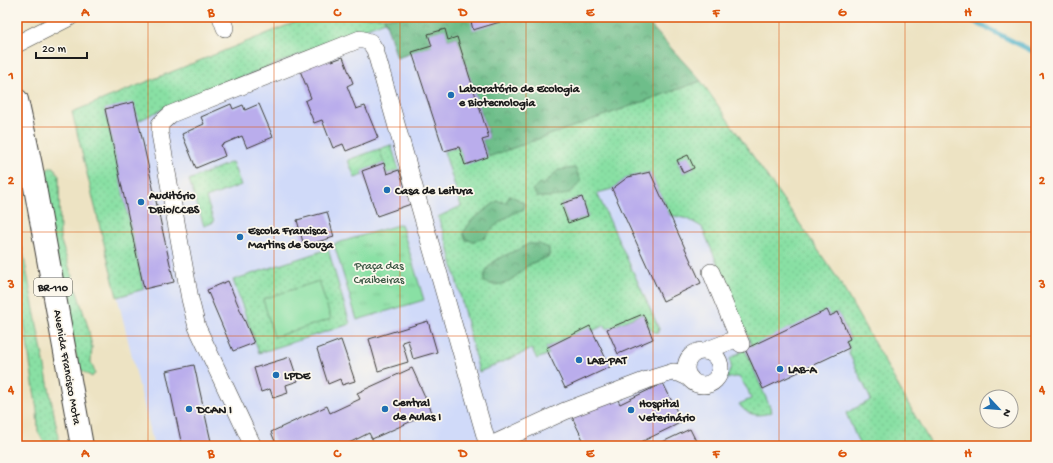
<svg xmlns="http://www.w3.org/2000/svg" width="1053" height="463" viewBox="0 0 1053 463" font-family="'Gochi Hand',sans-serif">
<defs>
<pattern id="grass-dots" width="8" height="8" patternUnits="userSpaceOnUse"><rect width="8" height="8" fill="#89e0a4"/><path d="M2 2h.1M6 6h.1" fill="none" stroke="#76c08d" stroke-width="1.8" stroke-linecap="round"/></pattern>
<pattern id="forest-crowns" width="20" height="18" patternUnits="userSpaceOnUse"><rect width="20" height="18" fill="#6ebe8a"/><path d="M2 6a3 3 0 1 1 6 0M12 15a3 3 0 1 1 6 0" fill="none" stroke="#5a9a70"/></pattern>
<pattern id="park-tufts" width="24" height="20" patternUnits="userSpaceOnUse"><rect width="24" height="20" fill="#89e0a4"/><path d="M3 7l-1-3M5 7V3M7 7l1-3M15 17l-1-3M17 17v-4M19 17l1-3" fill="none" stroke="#76c08d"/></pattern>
<pattern id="garden-furrows" width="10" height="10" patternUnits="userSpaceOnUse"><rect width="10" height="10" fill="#89e0a4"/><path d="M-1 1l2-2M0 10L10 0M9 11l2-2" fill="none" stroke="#76c08d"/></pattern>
</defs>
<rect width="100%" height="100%" fill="#fbf7ec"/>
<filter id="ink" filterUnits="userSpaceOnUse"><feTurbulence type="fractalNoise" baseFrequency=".025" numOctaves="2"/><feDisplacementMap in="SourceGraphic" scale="8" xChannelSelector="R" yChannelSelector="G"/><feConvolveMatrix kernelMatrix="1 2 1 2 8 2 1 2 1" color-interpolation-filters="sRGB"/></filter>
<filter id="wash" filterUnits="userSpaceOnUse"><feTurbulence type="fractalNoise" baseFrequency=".012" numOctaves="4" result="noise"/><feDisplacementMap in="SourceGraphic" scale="16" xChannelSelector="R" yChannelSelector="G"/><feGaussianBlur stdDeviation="0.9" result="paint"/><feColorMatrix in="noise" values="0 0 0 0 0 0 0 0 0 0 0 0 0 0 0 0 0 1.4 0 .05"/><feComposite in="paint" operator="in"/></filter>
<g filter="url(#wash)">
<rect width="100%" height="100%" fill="#ede3c3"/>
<path fill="#d0daf9" d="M309 17H643L701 81 838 279 932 446H154L72 112Z"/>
<g fill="url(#grass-dots)" stroke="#527e60" fill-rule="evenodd">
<path d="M308 17H384L385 21 167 107 138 121 105 109 144 289 117 297 72 112Z"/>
<path d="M701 81 838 279 932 446H860L846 413 871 400 849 353V348L846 341 850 338 838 312 752 346 702 227 688 219 670 215 650 172 628 177 612 189 597 193 657 324 659 329 658 333 652 331 642 314 607 329 605 325 592 331 590 327 546 348 549 354 537 359 532 349 479 372 448 246 438 217 461 206 444 151 459 147 465 164ZM688 156 694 168 683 173 677 160ZM581 197 588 216 568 223 561 204Z"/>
<path d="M391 145 399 170 387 174 379 149Z"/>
<path d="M232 162 241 185 206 198 214 222 204 226 189 180Z"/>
<path d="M50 167H54L59 176 60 238 88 327 92 347 91 362 95 373 92 377 79 369 42 182 45 172Z"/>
<path d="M22 247 59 440 60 446H46L38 432 37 411 24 321Z"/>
<path d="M328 249 350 324 259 353 233 280Z"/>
<path d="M745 349 772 412C759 417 747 416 739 404L751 399 748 390 739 377H733L727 379 731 366 730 359Z"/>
</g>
<g fill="url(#forest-crowns)" stroke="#456d53">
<path d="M384 17H470L474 29 499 22 498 17H643L701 81 488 157 482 140 489 138 457 37 448 40 444 29 432 46 397 58Z"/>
<path d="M575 168 581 180C571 198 556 197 537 197L532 190 539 183 543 185 558 170Z"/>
<path d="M510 195 524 203V209C513 212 489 228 485 238L474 241 466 240 463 233 472 220 497 201 506 202Z"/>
<path d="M528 244H539L549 248V256C542 260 532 262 526 267 513 279 503 290 484 282 483 258 512 255 528 244Z"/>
</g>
<path fill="url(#park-tufts)" stroke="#527e60" d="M401 224 424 300 357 320 334 244Z"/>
<path fill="url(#garden-furrows)" stroke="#527e60" d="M379 149 384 163 362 171 363 175 355 178 348 160Z"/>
<path fill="#89e0a4" stroke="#527e60" d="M319 281 331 319 274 337 263 299Z"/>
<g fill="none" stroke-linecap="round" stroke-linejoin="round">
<path stroke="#47aec6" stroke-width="5" d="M965 17 1036 53"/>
</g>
<g id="blocks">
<g fill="#baadec">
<path d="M470 17H498L500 22 473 30Z"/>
<path d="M445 29 448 40 457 37 489 138 482 140 488 157 465 165 459 147 444 151 412 52 432 46 428 34Z"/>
<path d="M330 56 332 61 343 57 353 83 347 86 356 109 365 106 378 138 346 151 343 144 333 148 322 120 314 123 305 101 311 98 299 68Z"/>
<path d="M134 102 174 282 144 289 105 109Z"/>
<path d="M231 104 233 109 243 105 245 110 259 104 273 137 247 148 242 136 221 145 225 156 196 168 182 134 204 124 201 117Z"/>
<path d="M688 155 694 168 683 173 677 160Z"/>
<path d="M384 163 387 174 399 170 411 204 377 216 362 171Z"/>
<path d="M650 172 701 283 663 301 612 189 628 177Z"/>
<path d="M582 197 588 216 568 223 561 204Z"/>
<path d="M327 212 334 237 304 246 297 220Z"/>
<path d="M228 281 254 343 233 351 207 290Z"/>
<path d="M827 310 830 316 838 312 850 339 846 341 849 348 763 389 745 349Z"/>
<path d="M643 314 653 339 618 354 607 329Z"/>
<path d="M428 321 437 352 413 359 408 340 402 342 408 362 378 371 369 339Z"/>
<path d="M590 326 610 367 565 388 546 348Z"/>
<path d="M341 340 355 381 342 385 340 379 328 384 317 349Z"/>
<path d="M290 357 298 381 286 385 288 393 273 398 270 389 261 392 254 368Z"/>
<path d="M194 365 212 446H182L166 371Z"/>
<path d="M412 368 432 412 372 439 369 433 343 446H277L271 432 327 406 330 413 360 399 357 393Z"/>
<path d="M663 383 682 422 637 444 638 446H586L572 417 616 396 620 404Z"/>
<path d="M690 429 697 443 691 446H654Z"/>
</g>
</g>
</g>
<g filter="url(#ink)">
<use href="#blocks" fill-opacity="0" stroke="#3b3a35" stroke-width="1"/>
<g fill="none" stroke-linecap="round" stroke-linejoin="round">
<g stroke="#3b3a35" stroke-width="18">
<g id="minor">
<path d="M221 17 225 28"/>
<path d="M17 44 70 17"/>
<path d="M17 172 31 165"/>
<path d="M711 272 741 344"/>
<path d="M705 351 738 338"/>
<circle cx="703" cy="368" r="17"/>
<path d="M253 446 197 327 190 299 160 134V124L171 114 360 39 370 42 375 50 488 446"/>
<path d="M489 446 565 411 647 380 673 372 679 373 690 378"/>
</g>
</g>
<g stroke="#3b3a35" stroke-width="24">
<path id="major" d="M17 100 31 165 82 446"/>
</g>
<use href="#minor" stroke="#fff" stroke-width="17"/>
<use href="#major" stroke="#fff" stroke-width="22"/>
</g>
</g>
<path fill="none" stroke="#de560d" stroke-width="1" stroke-opacity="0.55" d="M148 17V446M274 17V446M400 17V446M526 17V446M653 17V446M779 17V446M905 17V446M17 127H1036M17 232H1036M17 336H1036"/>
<g fill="#1f6fb2" stroke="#fbf7ec" stroke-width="1.5">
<circle cx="451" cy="95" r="4"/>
<circle cx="387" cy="190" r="4"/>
<circle cx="141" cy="202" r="4"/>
<circle cx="240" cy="237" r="4"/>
<circle cx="579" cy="360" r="4"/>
<circle cx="780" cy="369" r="4"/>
<circle cx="276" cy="375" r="4"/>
<circle cx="189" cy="409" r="4"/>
<circle cx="385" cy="409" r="4"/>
<circle cx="631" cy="410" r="4"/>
</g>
<g text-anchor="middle" stroke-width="3.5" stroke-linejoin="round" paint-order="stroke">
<rect fill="#fbf7ec" stroke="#5f5e5a" stroke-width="1" x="34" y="278" width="38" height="18" rx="3"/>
<g font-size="11" font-weight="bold" fill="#1c1c1c">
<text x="53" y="291">BR-110</text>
</g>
<g font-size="12" font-weight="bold" fill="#1c1c1c" stroke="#fbf7ec" text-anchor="start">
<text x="459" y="92">Laboratório de Ecologia<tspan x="459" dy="14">e Biotecnologia</tspan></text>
<text x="395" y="194">Casa de Leitura</text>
<text x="149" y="199">Auditório<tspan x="149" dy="14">DBio/CCBS</tspan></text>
<text x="248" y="234">Escola Francisca<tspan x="248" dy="14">Martins de Souza</tspan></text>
<text x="587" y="364">LAB-PAT</text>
<text x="788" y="373">LAB-A</text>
<text x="284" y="379">LPDE</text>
<text x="393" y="406">Central<tspan x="393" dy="14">de Aulas I</tspan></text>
<text x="639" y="407">Hospital<tspan x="639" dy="14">Veterinário</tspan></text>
<text x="197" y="413">DCAN I</text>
</g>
<g font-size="12" fill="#3d5745" stroke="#fbf7ec">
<text x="379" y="269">Praça das<tspan x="379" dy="14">Craibeiras</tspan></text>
</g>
<g font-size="12" fill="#1c1c1c" stroke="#fbf7ec">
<text transform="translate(68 367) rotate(80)" y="4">Avenida Francisco Mota</text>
</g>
</g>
<rect width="1053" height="463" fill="none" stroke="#fbf7ec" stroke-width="44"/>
<g transform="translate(999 409) rotate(116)"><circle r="19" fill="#fbf7ec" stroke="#a29f99"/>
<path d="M0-3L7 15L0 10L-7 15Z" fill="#1f6fb2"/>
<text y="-6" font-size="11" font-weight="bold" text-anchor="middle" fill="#1c1c1c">N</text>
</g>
<path d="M36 52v6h51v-6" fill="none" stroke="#1c1c1c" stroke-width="2"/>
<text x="42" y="52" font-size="12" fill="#1c1c1c" stroke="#fbf7ec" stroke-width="3" paint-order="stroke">20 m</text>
<rect x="22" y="22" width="1009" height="419" fill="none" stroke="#de560d" stroke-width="1.5"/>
<g font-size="13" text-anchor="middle" font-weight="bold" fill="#de560d">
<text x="85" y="16">A</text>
<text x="211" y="16">B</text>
<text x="337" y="16">C</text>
<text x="463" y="16">D</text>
<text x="590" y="16">E</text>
<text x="716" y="16">F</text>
<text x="842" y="16">G</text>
<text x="968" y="16">H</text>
<text x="11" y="79">1</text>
<text x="1042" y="79">1</text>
<text x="11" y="184">2</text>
<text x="1042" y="184">2</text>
<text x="11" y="288">3</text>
<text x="1042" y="288">3</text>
<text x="11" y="393">4</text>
<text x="1042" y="393">4</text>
<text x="85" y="457">A</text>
<text x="211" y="457">B</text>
<text x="337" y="457">C</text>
<text x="463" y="457">D</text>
<text x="590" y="457">E</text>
<text x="716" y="457">F</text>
<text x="842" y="457">G</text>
<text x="968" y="457">H</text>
</g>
</svg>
